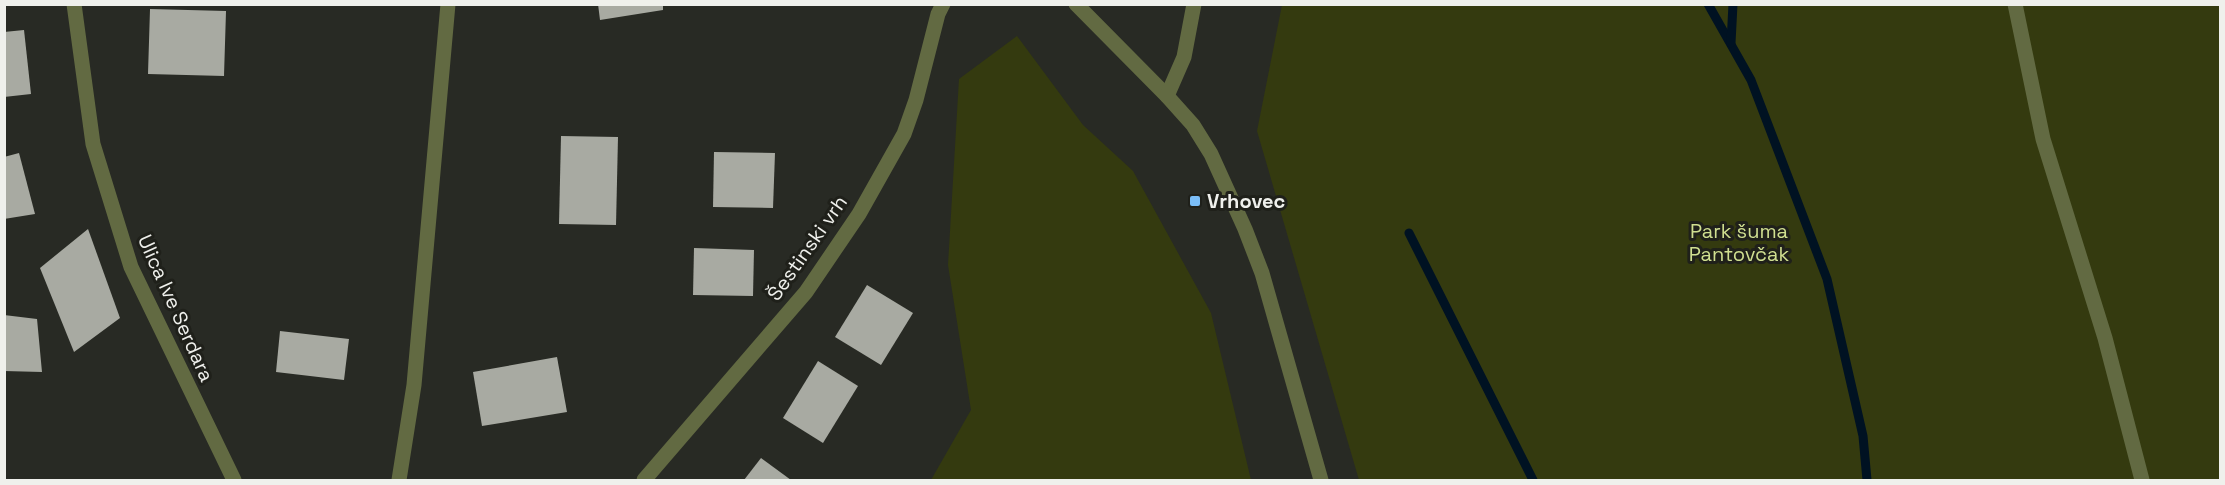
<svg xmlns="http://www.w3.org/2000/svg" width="2225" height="485" viewBox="0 0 2225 485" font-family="'Space Grotesk',sans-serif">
<rect width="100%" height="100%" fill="#282a24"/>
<g fill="#343a0f">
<path d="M1282 5H2220V480H1359L1257 131Z"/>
<path d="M1017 36 1083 125 1133 171 1211 313 1251 480H931L971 410 948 265 959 79Z"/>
</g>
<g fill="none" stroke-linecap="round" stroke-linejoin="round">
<g stroke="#001222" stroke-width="9">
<path d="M1708 4 1751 80 1827 279 1863 436 1867 480"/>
<path d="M1731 43 1733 4"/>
<path d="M1409 233 1533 480"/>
</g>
</g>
<g fill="#a8aaa2">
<path d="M598 4H663V10L600 20Z"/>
<path d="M150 9 226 11 224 76 148 74Z"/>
<path d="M24 30 31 94 4 97V32Z"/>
<path d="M561 136 618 137 616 225 559 224Z"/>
<path d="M714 152 775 153 773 208 713 207Z"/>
<path d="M19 153 35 214 4 219V157Z"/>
<path d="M88 229 120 318 74 352 40 268Z"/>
<path d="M694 248 754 250 753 296 693 295Z"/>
<path d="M867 285 913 313 881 365 835 337Z"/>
<path d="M4 315 37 319 42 372 4 371Z"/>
<path d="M280 331 349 339 344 380 276 372Z"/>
<path d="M557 357 567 412 482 426 473 372Z"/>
<path d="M818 361 858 386 823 443 783 418Z"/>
<path d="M761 458 791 480H744Z"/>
</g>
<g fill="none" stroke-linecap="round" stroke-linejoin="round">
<g stroke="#626a42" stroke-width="15">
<path d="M74 4 93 144 131 267 234 480"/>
<path d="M1076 4 1167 96 1193 125 1211 154 1245 229 1262 273 1321 480"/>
<path d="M2015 4 2043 139 2105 338 2142 480"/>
<path d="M1167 96 1184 57 1194 4"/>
<path d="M399 480 414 385 448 4"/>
<path d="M644 480 806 292 859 214 904 134 916 100 938 14 943 4"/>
</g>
</g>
<rect fill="#7bbef8" stroke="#1f201a" stroke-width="2" x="1189" y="195" width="12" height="12" rx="3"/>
<g text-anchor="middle" stroke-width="6" stroke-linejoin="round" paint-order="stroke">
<g font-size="20" font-weight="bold" fill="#eff0ec" stroke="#1f201a" text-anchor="start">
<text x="1207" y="208">Vrhovec</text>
</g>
<g font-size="20" fill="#d0df90" stroke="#1f201a">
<text x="1739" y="238">Park šuma<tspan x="1739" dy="23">Pantovčak</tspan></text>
</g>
<g font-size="20" fill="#eff0ec" stroke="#1f201a">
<text transform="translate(807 248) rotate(-55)" y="7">Šestinski vrh</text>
<text transform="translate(176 308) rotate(66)" y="7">Ulica Ive Serdara</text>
</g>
</g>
<rect width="2225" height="485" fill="none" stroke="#eff0ec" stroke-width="12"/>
</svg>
